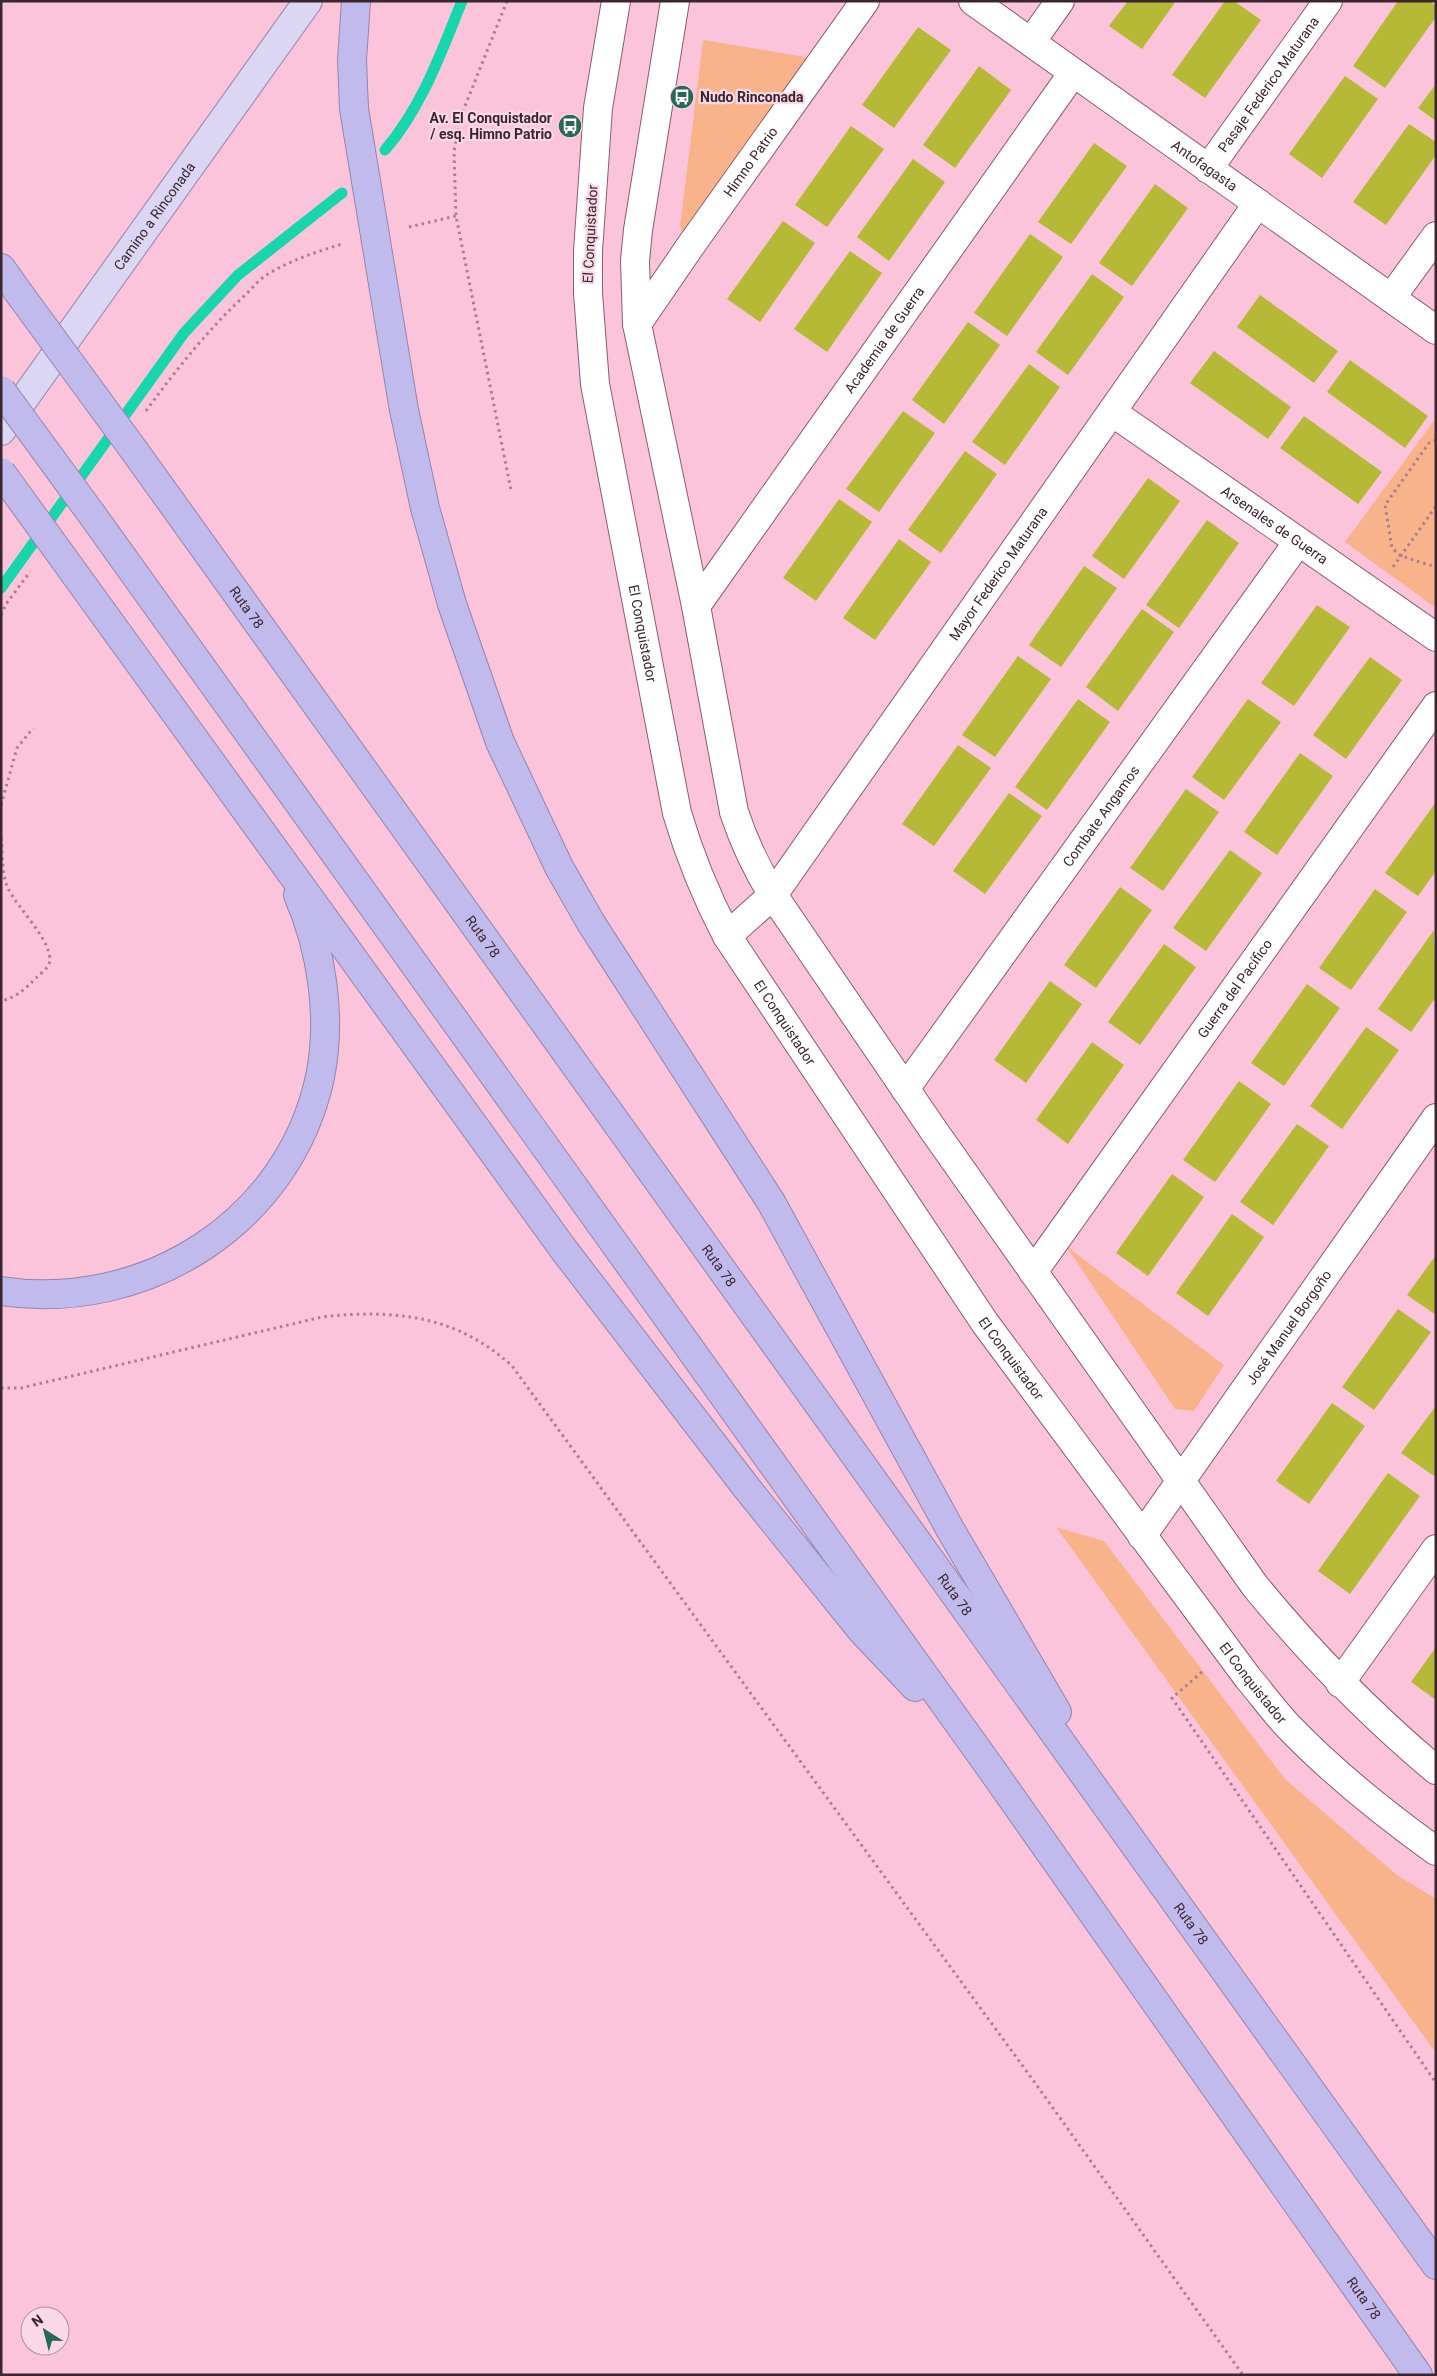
<svg xmlns="http://www.w3.org/2000/svg" width="1437" height="2376" viewBox="0 0 1437 2376" font-family="Roboto,sans-serif">
<rect width="100%" height="100%" fill="#fcc4db"/>
<g fill="#f8b38b">
<path d="M703 40 824 60 689 248 680 226Z"/>
<path d="M1436 418V608L1345 542Z"/>
<path d="M1066 1246 1224 1365 1194 1411 1175 1409Z"/>
<path d="M1056 1527 1104 1541 1285 1779 1397 1875 1436 1899V2053Z"/>
</g>
<g fill="none" stroke-linecap="round" stroke-linejoin="round">
<g stroke="#17d6ac" stroke-width="11">
<path d="M385 150C422 107 441 53 462 1"/>
<path d="M1 588 184 333 238 275 342 193"/>
</g>
</g>
<g fill="#b5b935">
<path d="M1128 1H1176L1142 49 1109 26Z"/>
<path d="M1225 1H1234L1261 20 1205 98 1172 75Z"/>
<path d="M1398 1H1429L1436 6V17L1385 88 1353 66Z"/>
<path d="M918 27 951 50 894 128 862 105Z"/>
<path d="M979 66 1011 90 955 168 923 145Z"/>
<path d="M1345 76 1378 99 1322 178 1289 154Z"/>
<path d="M1436 84V121L1418 108Z"/>
<path d="M1409 124 1436 142V155L1386 225 1353 202Z"/>
<path d="M851 126 884 149 827 227 795 205Z"/>
<path d="M1094 143 1127 166 1071 244 1038 222Z"/>
<path d="M913 159 945 182 889 261 857 237Z"/>
<path d="M1155 184 1188 208 1132 286 1099 263Z"/>
<path d="M783 221 815 243 760 322 727 299Z"/>
<path d="M1030 234 1063 257 1007 336 974 313Z"/>
<path d="M850 251 882 273 827 352 794 329Z"/>
<path d="M1092 274 1124 297 1068 375 1036 352Z"/>
<path d="M1260 295 1338 351 1314 383 1237 327Z"/>
<path d="M968 322 1000 345 944 424 912 400Z"/>
<path d="M1214 351 1291 407 1268 439 1190 383Z"/>
<path d="M1350 360 1428 416 1405 448 1327 392Z"/>
<path d="M1029 364 1060 387 1005 465 972 442Z"/>
<path d="M903 411 935 433 879 512 846 489Z"/>
<path d="M1304 416 1382 472 1358 504 1280 448Z"/>
<path d="M965 451 997 474 941 553 908 530Z"/>
<path d="M1148 478 1180 501 1124 579 1092 556Z"/>
<path d="M839 499 872 522 816 601 783 578Z"/>
<path d="M1207 520 1239 543 1179 628 1146 605Z"/>
<path d="M899 539 931 562 875 640 843 618Z"/>
<path d="M1084 566 1117 588 1061 667 1029 645Z"/>
<path d="M1317 605 1350 627 1294 706 1261 683Z"/>
<path d="M1142 609 1174 632 1118 711 1086 687Z"/>
<path d="M1018 656 1051 679 995 757 962 735Z"/>
<path d="M1370 657 1402 680 1346 759 1313 735Z"/>
<path d="M1078 699 1110 722 1047 810 1015 787Z"/>
<path d="M1248 699 1281 722 1224 800 1192 777Z"/>
<path d="M958 745 991 768 934 846 902 824Z"/>
<path d="M1300 753 1333 776 1277 855 1244 832Z"/>
<path d="M1186 789 1219 812 1163 891 1130 868Z"/>
<path d="M1009 793 1042 816 985 894 953 871Z"/>
<path d="M1436 802V871L1418 896 1385 873Z"/>
<path d="M1230 850 1262 873 1206 951 1173 928Z"/>
<path d="M1120 887 1152 910 1096 988 1064 965Z"/>
<path d="M1375 889 1407 912 1351 990 1319 968Z"/>
<path d="M1434 930 1436 997 1411 1032 1378 1009Z"/>
<path d="M1164 944 1196 967 1140 1045 1108 1022Z"/>
<path d="M1050 981 1082 1004 1026 1083 994 1060Z"/>
<path d="M1307 984 1340 1008 1284 1086 1251 1063Z"/>
<path d="M1366 1027 1399 1050 1342 1129 1310 1106Z"/>
<path d="M1092 1042 1124 1065 1068 1144 1036 1120Z"/>
<path d="M1239 1081 1271 1104 1215 1182 1183 1160Z"/>
<path d="M1297 1124 1329 1146 1273 1225 1240 1202Z"/>
<path d="M1172 1174 1204 1197 1148 1276 1116 1253Z"/>
<path d="M1232 1214 1264 1237 1208 1316 1176 1293Z"/>
<path d="M1436 1255V1315L1407 1295Z"/>
<path d="M1398 1309 1431 1332 1374 1410 1342 1387Z"/>
<path d="M1332 1403 1365 1426 1309 1504 1276 1481Z"/>
<path d="M1436 1406V1473L1434 1476 1401 1453Z"/>
<path d="M1388 1473 1420 1496 1350 1594 1318 1571Z"/>
<path d="M1436 1647V1700L1411 1682Z"/>
</g>
<g fill="none" stroke-linecap="round" stroke-linejoin="round">
<g stroke="#8b5b70" stroke-width="30">
<g id="minor">
<path id="s1" d="M973 1 1436 330"/>
<path d="M1031 42 1060 1"/>
<path id="s2" d="M1208 169 1328 1"/>
<path d="M1391 298 1436 236"/>
<path id="s3" d="M637 324 689 248 865 1"/>
<path id="s4" d="M1112 412 1436 637"/>
<path id="s5" d="M696 606 1073 73"/>
<path id="s6" d="M727 936 773 895 1258 203"/>
<path id="s7" d="M905 1089 1298 542"/>
<path id="s8" d="M1033 1272 1436 706"/>
<path id="s9" d="M1142 1536 1436 1118"/>
<path d="M1340 1683 1436 1549"/>
</g>
</g>
<g stroke="#8b5b70" stroke-width="30">
<g id="secondary">
<path id="s10" d="M616 1 598 108 588 251V293L595 384 677 813C690 857 706 896 727 936L985 1323 1248 1678C1261 1693 1273 1710 1287 1725 1332 1772 1383 1813 1436 1851"/>
<path d="M675 1 638 230 635 261 637 324 696 606 734 812C744 842 756 868 773 895L934 1131 1255 1586C1310 1653 1369 1714 1436 1770"/>
</g>
</g>
<g stroke="#9286ab" stroke-width="30">
<g id="primary">
<path id="s11" d="M1 431 308 1"/>
</g>
</g>
<g stroke="#9286ab" stroke-width="30">
<g id="motorway">
<path d="M356 1 352 60 354 109 404 410 425 508 452 604 500 742 559 867 591 923 771 1202 950 1529 1057 1712"/>
<path d="M1 268 21 296"/>
<path id="s12" d="M136 453 1436 2265"/>
<path id="s13" d="M93 516 992 1770 1418 2375"/>
<path d="M64 559 564 1250 746 1487 862 1631 915 1687"/>
<path d="M1 1291C145 1313 289 1222 320 1077 332 1018 322 950 298 895"/>
</g>
</g>
<g stroke="#a87f90" stroke-width="3" stroke-dasharray="2.5 4" stroke-linecap="butt">
<path d="M507 1 463 111 454 151 456 216 511 490"/>
<path d="M409 227 456 216"/>
<path d="M146 411C176 370 206 332 243 297 251 290 259 279 268 274 291 260 316 252 342 244"/>
<path d="M1436 440 1429 443 1385 505 1392 548 1401 556 1436 567"/>
<path d="M1393 567 1436 506"/>
<path d="M1 615 6 604 30 572"/>
<path d="M1 805 17 748 33 728"/>
<path d="M1 838C3 854 1 873 8 888 16 907 56 944 49 964 47 969 40 974 36 978 25 989 17 997 1 1001"/>
<path d="M1 1388H21L322 1317C393 1309 457 1315 512 1366L1038 2087 1243 2375"/>
<path d="M1202 1672 1172 1698 1436 2083"/>
</g>
<use href="#minor" stroke="#fff" stroke-width="28"/>
<use href="#secondary" stroke="#fff" stroke-width="28"/>
<use href="#primary" stroke="#dad6f4" stroke-width="28"/>
<use href="#motorway" stroke="#c1baed" stroke-width="28"/>
<g stroke="#9286ab" stroke-width="30" stroke-linecap="butt">
<g id="motorway-bridge">
<path d="M21 296 136 453"/>
<path d="M1 390 93 516"/>
<path d="M1 472 64 559"/>
</g>
</g>
<use href="#motorway-bridge" stroke="#c1baed" stroke-width="28"/>
</g>
<defs>
<g id="bus-disc" transform="scale(1.25)"><circle r="9.5" fill="#286855" stroke="#fbd8e6"/><path d="M-5-6H5V4H4V6H2V4H-2V6H-4V4H-5ZM-3.5-4V0h7V-4ZM-3.5 1.2v1.5H-2V1.2ZM2 1.2v1.5H3.5V1.2Z" fill="#fff"/></g>
</defs>
<g fill-rule="evenodd">
<use href="#bus-disc" x="682" y="97"/>
<use href="#bus-disc" x="570" y="126"/>
</g>
<g text-anchor="middle" stroke-width="4.5" stroke-linejoin="round" paint-order="stroke">
<g font-size="14" fill="#3b2630" stroke="#fbd8e6">
<text dy="5" stroke="none"><textPath href="#s2" startOffset="104">Pasaje Federico Maturana</textPath></text>
<text dy="5" stroke="none"><textPath href="#s3" startOffset="198">Himno Patrio</textPath></text>
<text dy="5" stroke="none"><textPath href="#s1" startOffset="284">Antofagasta</textPath></text>
<text dy="5" stroke="none"><textPath href="#s11" startOffset="264">Camino a Rinconada</textPath></text>
<text transform="translate(590 234) rotate(-87)" y="5">El Conquistador</text>
<text dy="5" stroke="none"><textPath href="#s5" startOffset="326">Academia de Guerra</textPath></text>
<text dy="5" stroke="none"><textPath href="#s4" startOffset="198">Arsenales de Guerra</textPath></text>
<text dy="5" stroke="none"><textPath href="#s6" startOffset="454">Mayor Federico Maturana</textPath></text>
<text dy="5" stroke="none"><textPath href="#s12" startOffset="190">Ruta 78</textPath></text>
<text dy="5" stroke="none"><textPath href="#s10" startOffset="639">El Conquistador</textPath></text>
<text dy="5" stroke="none"><textPath href="#s7" startOffset="336">Combate Angamos</textPath></text>
<text dy="5" stroke="none"><textPath href="#s12" startOffset="595">Ruta 78</textPath></text>
<text dy="5" stroke="none"><textPath href="#s8" startOffset="348">Guerra del Pacífico</textPath></text>
<text dy="5" stroke="none"><textPath href="#s10" startOffset="1059">El Conquistador</textPath></text>
<text dy="5" stroke="none"><textPath href="#s12" startOffset="1000">Ruta 78</textPath></text>
<text dy="5" stroke="none"><textPath href="#s9" startOffset="255">José Manuel Borgoño</textPath></text>
<text dy="5" stroke="none"><textPath href="#s10" startOffset="1464">El Conquistador</textPath></text>
<text dy="5" stroke="none"><textPath href="#s12" startOffset="1405">Ruta 78</textPath></text>
<text dy="5" stroke="none"><textPath href="#s10" startOffset="1869">El Conquistador</textPath></text>
<text dy="5" stroke="none"><textPath href="#s12" startOffset="1810">Ruta 78</textPath></text>
<text dy="5" stroke="none"><textPath href="#s13" startOffset="2189">Ruta 78</textPath></text>
</g>
<g font-size="14" font-weight="bold" fill="#3b2630" stroke="#fbd8e6" text-anchor="start">
<text x="700" y="102">Nudo Rinconada</text>
<text x="552" y="123" text-anchor="end">Av. El Conquistador<tspan x="552" dy="16">/ esq. Himno Patrio</tspan></text>
</g>
</g>
<rect width="1437" height="2376" fill="none" stroke="#3b2630" stroke-width="5"/>
<g transform="translate(45 2331) rotate(324)"><circle r="24" fill="#fbd8e6" stroke="#ae919d"/>
<path d="M0-4L9 19L0 12L-9 19Z" fill="#286855"/>
<text y="-8" font-size="14" font-weight="bold" text-anchor="middle" fill="#3b2630">N</text>
</g>
</svg>
